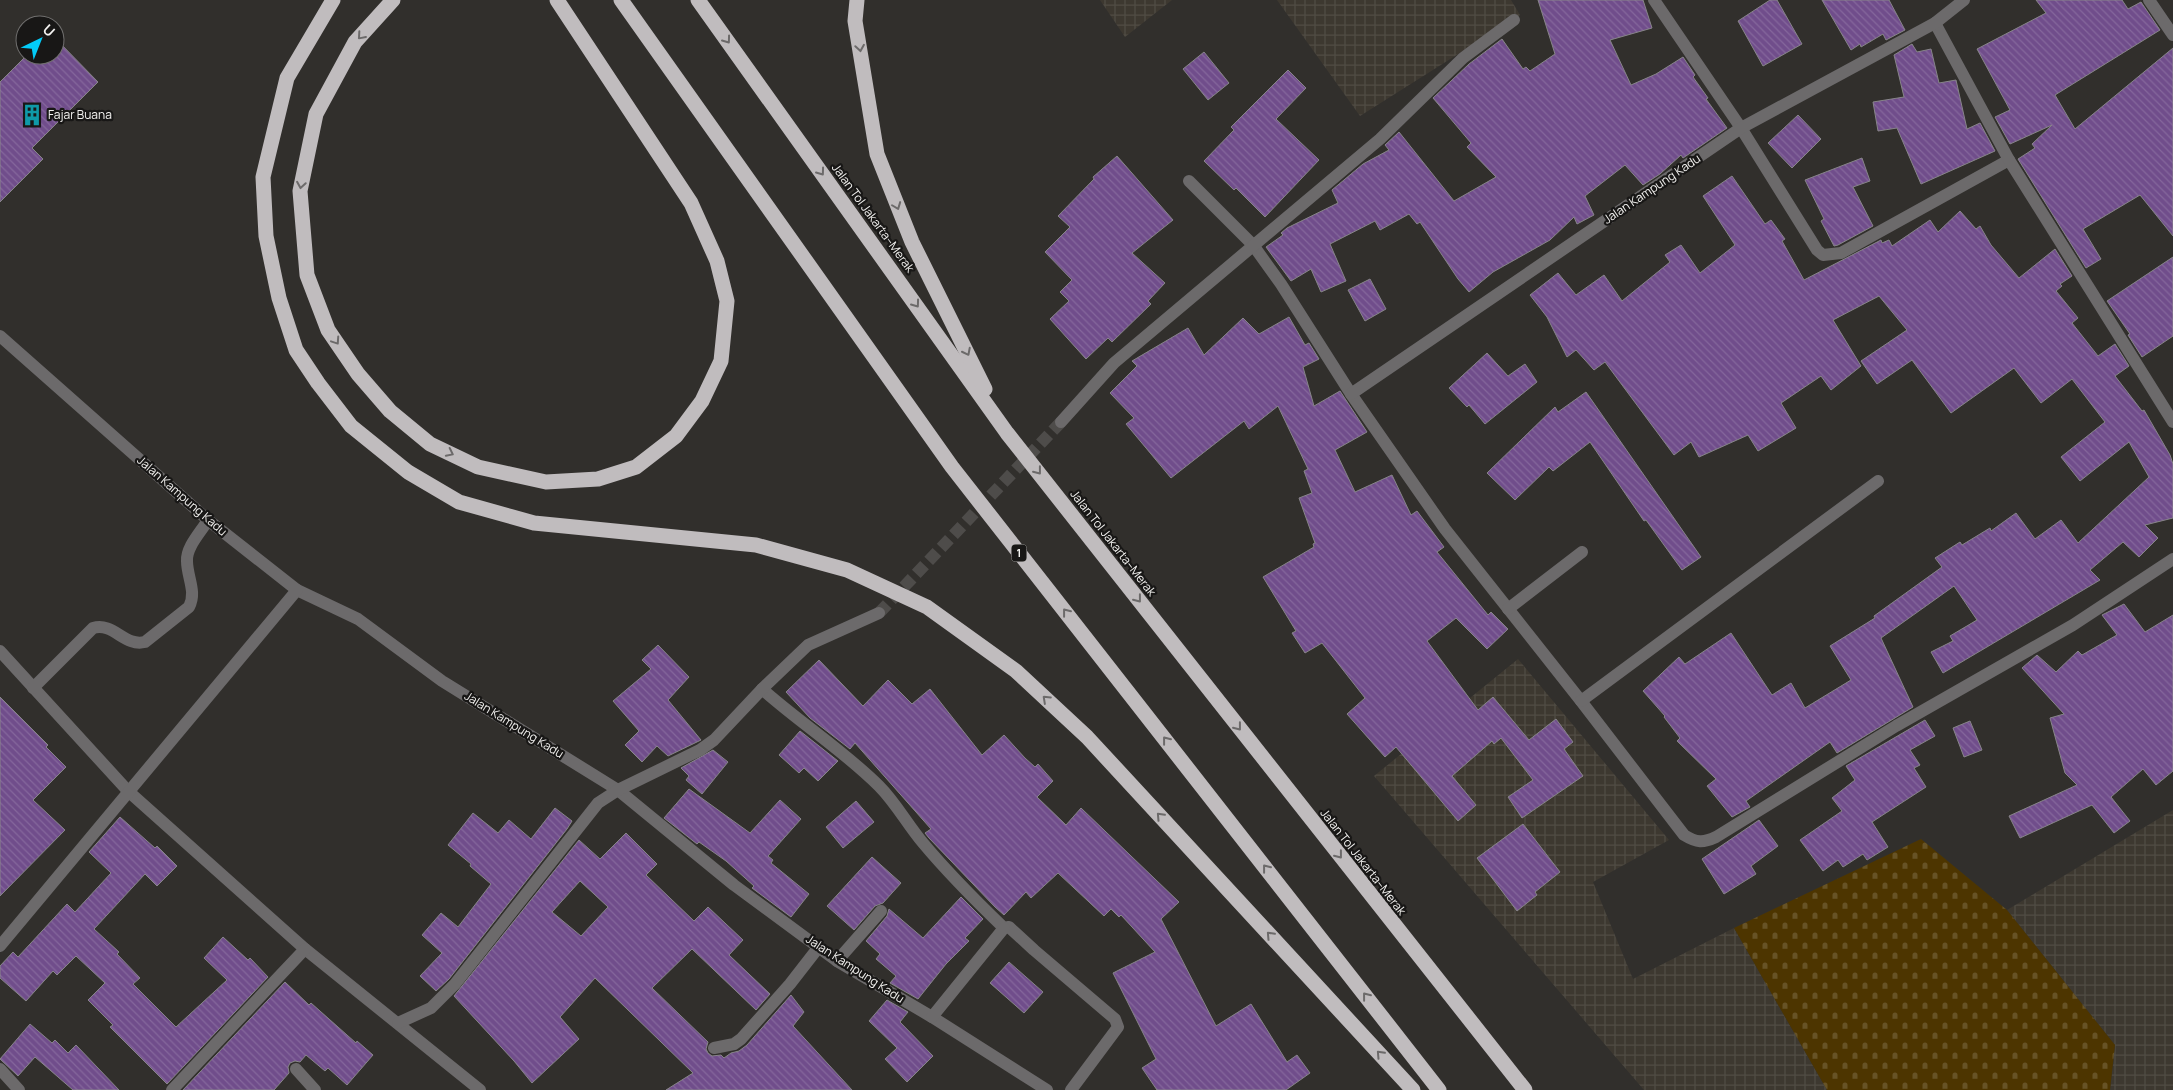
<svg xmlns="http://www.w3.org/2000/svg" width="2173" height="1090" viewBox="0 0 2173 1090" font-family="Manrope,sans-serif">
<defs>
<pattern id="industrial-grid" width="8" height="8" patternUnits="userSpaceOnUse" patternTransform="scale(1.25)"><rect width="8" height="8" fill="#3d3830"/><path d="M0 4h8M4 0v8" fill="none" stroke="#504c44"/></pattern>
<pattern id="cemetery-stones" width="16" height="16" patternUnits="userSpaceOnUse" patternTransform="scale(1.25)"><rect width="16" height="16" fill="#4d3500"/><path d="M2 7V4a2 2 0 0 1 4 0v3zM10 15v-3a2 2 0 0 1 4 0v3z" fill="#675326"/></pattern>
<pattern id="building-back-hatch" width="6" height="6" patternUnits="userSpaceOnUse" patternTransform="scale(1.25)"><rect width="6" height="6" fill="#704d8b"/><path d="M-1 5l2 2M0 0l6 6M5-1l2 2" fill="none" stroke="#85679c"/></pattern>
</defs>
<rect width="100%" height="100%" fill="#312f2c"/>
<g fill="url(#industrial-grid)">
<path d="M1100 0H1172L1125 37Z"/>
<path d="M1277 0H1511L1520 15 1360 116Z"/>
<path d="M1518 659 1669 840 1593 882 1633 979 1734 928 1827 1090H1644L1374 776Z"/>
<path d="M2173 810V1090H2110L2115 1045 2007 910Z"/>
</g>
<path fill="url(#cemetery-stones)" d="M1921 839 2007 910 2115 1045 2110 1090H1827L1734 928Z"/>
<g fill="url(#building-back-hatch)" stroke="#878589" fill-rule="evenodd">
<path d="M1538 0H1643L1652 28 1610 40 1631 85 1656 74 1683 57 1695 75 1693 77 1708 98 1706 99 1727 128 1683 158 1681 155 1660 174 1643 185 1625 165 1585 196 1594 215 1577 224 1574 217 1550 240 1493 272 1469 292 1458 279 1420 222 1417 224 1409 214 1380 230 1375 221 1330 244 1346 281 1321 292 1311 269 1291 281 1266 247 1283 235 1281 233 1287 228 1338 203 1332 190 1363 164 1389 150 1385 145 1399 132 1454 201 1496 177 1467 147 1471 143 1433 98 1469 64 1502 39 1523 69 1526 67 1530 71 1555 54Z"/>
<path d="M1770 0H1777L1802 44 1763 66 1738 21Z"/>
<path d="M1822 0H1889L1905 30 1886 40 1883 34 1861 47 1860 44 1851 50Z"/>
<path d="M2036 0H2122L2128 9 2141 2 2160 30 2055 95 2075 129 2173 48V236L2140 195 2083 229 2101 259 2086 268 2018 159 2035 148 2032 144 2052 125 2010 144 1995 117 2010 110 1977 49 2046 13Z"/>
<path d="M55 38 98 82 32 148 43 159 0 202V82L27 55H55Z"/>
<path d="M1912 44 1917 52 1931 49 1939 83 1956 80 1967 129 1980 123 1995 151 1921 184 1897 128 1878 131 1873 102 1904 97 1894 55Z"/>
<path d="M1204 52 1229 83 1208 100 1183 69Z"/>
<path d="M1288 70 1306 88 1276 119 1319 160 1265 217 1236 188 1234 190 1204 161 1234 130 1231 127Z"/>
<path d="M1798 115 1821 139 1792 168 1768 143Z"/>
<path d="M1117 156 1173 220 1132 253 1165 283 1148 301 1151 304 1112 342 1108 338 1086 359 1050 319 1069 301 1060 292 1072 280 1045 252 1070 227 1058 216 1094 179 1093 177Z"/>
<path d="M1862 158 1870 181 1853 187 1873 226 1838 245 1834 246 1821 221 1824 219 1805 180Z"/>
<path d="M1732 176 1765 224 1771 220 1785 239 1782 241 1804 280 1881 240 1882 243 1889 240 1892 246 1930 220 1938 232 1960 211 1976 229 1980 226 1991 245 2019 278 2055 249 2072 276 2060 284 2062 286 2056 291 2078 318 2072 323 2098 356 2115 344 2129 366 2115 376 2142 411 2144 410 2170 455 2173 464V518L2145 525 2158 538 2139 557 2123 542 2090 570 2100 580 1943 673 1931 652 1953 641 1950 636 1977 620 1954 586 1881 638 1913 707 1837 753 1830 742 1746 801 1750 807 1732 817 1707 786 1716 779 1677 741 1680 738 1664 717 1665 716 1643 691 1679 657 1685 664 1731 633 1772 695 1791 683 1805 708 1851 680 1830 646 1875 618 1874 616 1942 567 1935 558 1960 542 1962 545 1990 528 1991 531 2016 513 2035 539 2061 520 2078 543 2149 477 2129 442 2080 481 2061 457 2105 422 2072 379 2041 403 2014 368 1951 413 1912 360 1877 384 1861 361 1907 330 1879 296 1833 320 1861 366 1831 390 1821 376 1781 403 1796 428 1758 451 1748 435 1699 457 1691 442 1674 455 1605 362 1594 370 1576 350 1567 357 1547 317 1530 295 1558 273 1576 295 1604 275 1622 301 1670 262 1665 255 1681 245 1700 273 1735 245 1703 196Z"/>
<path d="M2173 257V336L2142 357 2128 335 2130 334 2107 301Z"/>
<path d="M1370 279 1386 309 1365 321 1348 290Z"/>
<path d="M1289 317 1305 345 1309 343 1319 359 1303 367 1314 406 1340 391 1367 432 1335 450 1355 492 1392 475 1411 515 1417 511 1444 547 1437 552 1488 615 1491 612 1508 629 1487 649 1456 618 1427 641 1478 710 1493 697 1529 740 1556 719 1573 742 1564 749 1583 776 1522 818 1508 797 1533 780 1501 738 1494 744 1492 741 1452 776 1476 805 1458 821 1396 747 1385 757 1347 714 1365 698 1322 643 1305 653 1292 633 1296 631 1263 577 1314 547 1313 544 1315 543 1299 498 1312 493 1304 471 1308 469 1278 406 1249 429 1244 421 1171 478 1126 424 1134 418 1110 393 1137 366 1132 361 1188 328 1204 355 1243 318 1259 334Z"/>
<path d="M1487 353 1508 376 1525 364 1537 382 1485 424 1469 405 1467 407 1449 388Z"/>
<path d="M1586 392 1701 557 1682 570 1646 520 1644 521 1590 442 1553 471 1549 467 1515 500 1487 473 1555 407 1558 412Z"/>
<path d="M2124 604 2145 632 2173 615V771L2156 785 2143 769 2111 797 2130 821 2114 833 2092 805 2020 838 2009 816 2077 785 2065 773 2050 718 2064 714 2022 668 2037 655 2056 672 2078 651 2082 655 2117 635 2102 615Z"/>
<path d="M658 645 689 677 668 700 701 740 668 756 657 746 642 762 625 745 639 731 613 701 651 669 642 660Z"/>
<path d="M819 660 863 706 888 680 912 704 930 689 982 755 1004 735 1025 758 1035 767 1038 764 1053 781 1037 797 1066 825 1081 808 1179 902 1161 919 1216 1026 1251 1004 1287 1062 1297 1055 1310 1073 1286 1090H1157L1142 1068 1156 1059 1113 973 1155 952 1121 915 1119 917 1111 909 1104 916 1058 873 1031 898 1026 892 1004 915 995 907 929 838 925 833 931 829 855 743 850 749 810 718 786 692Z"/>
<path d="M0 697 48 745 46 747 66 767 33 800 65 830 0 896Z"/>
<path d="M1925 720 1935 736 1910 750 1920 765 1914 768 1926 787 1872 822 1888 847 1867 860 1863 854 1843 867 1838 860 1823 871 1800 840 1842 811 1832 798 1855 780 1846 766Z"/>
<path d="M1970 721 1982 750 1964 757 1953 728Z"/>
<path d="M800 731 838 761 818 781 804 768 799 773 779 755Z"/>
<path d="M713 750 728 762 702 794 686 780 689 776 681 768Z"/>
<path d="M689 789 750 833 780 800 801 819 768 856 773 860 771 863 809 894 791 917 752 888 754 886 726 861 699 842 697 844 664 818Z"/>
<path d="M856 801 874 822 843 848 826 827Z"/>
<path d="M555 808 572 821 567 829 449 979 436 991 420 976 442 953 422 935 441 913 458 927 491 884 470 866 471 864 448 845 473 813 498 833 509 820 531 839Z"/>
<path d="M120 817 155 848 157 846 177 866 157 886 145 874 94 929 119 952 117 954 140 978 133 984 176 1027 227 980 204 958 223 937 248 960 250 958 268 977 167 1084 110 1027 113 1025 88 1000 105 983 76 956 57 975 53 971 26 1001 0 978V966L13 952 18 957 67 904 75 912 111 873 89 852Z"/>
<path d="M1759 820 1778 846 1751 866 1756 874 1724 894 1702 859Z"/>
<path d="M1523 824 1560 872 1535 892 1537 895 1517 911 1477 858Z"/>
<path d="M626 833 657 864 646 875 694 921 708 907 743 940 729 955 770 994 756 1010 692 949 652 988 708 1042 706 1049 708 1053 712 1056 721 1055 724 1058 731 1053 739 1051 747 1045 791 995 804 1012 793 1026 852 1090H666L693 1073 595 978 560 1017 579 1039 532 1083 514 1061 454 996 579 840 600 859ZM580 881 608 907 581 936 552 912Z"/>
<path d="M872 857 901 883 883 903 875 906 854 930 827 906Z"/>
<path d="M961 897 983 919 965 938 969 941 946 964 918 999 890 983 896 976 876 959 880 954 866 941 887 916 889 909 923 938Z"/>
<path d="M1009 962 1043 992 1024 1013 990 983Z"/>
<path d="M285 982 309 1005 311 1003 356 1043 357 1041 373 1055 347 1085 328 1068 325 1071 306 1055 300 1062 295 1061 290 1063 288 1067 289 1073 274 1090H183Z"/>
<path d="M887 1000 908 1012 900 1022 933 1056 907 1082 885 1059 897 1048 869 1021Z"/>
<path d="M30 1024 52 1043 55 1040 68 1053 76 1045 119 1090H73L35 1057 18 1076 0 1059Z"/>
</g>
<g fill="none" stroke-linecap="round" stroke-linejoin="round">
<path stroke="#4e4c4a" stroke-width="12" stroke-dasharray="12 6" stroke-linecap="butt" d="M879 613 1061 422"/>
<g stroke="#6c6a6b" stroke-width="12">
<path d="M1654 0 1741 128 1817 250 1823 255 1841 253 2009 160"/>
<path d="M2149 0 2173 35"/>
<path d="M1935 23 2009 160 2173 422"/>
<path d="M1189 181 1253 245 1281 284 1351 394 1445 529 1581 701 1684 835C1697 843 1703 843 1716 837L1896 726 2073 625 2173 559"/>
<path d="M1351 394 1741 128 1935 23 1964 0"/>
<path d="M1061 422 1114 363 1380 139 1463 58 1514 20"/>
<path d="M297 590 358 619 442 681 618 790 734 885 837 961 932 1017 1047 1090"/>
<path d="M1508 609 1582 552"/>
<path d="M0 651 128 791 305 949 480 1090"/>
<path d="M33 688 93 628C114 622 124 647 145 642L189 607C197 592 187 577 187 561 186 547 201 532 208 520"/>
<path d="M762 689C800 723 843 750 879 786 896 803 907 824 923 843 948 873 976 901 1004 928L1009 927 1034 950 1115 1019 1118 1027 1071 1090"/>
<path d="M1581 701 1878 481"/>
<path d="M837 961 881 911"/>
<path d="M932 1017 1004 928"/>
<path d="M398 1023 431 1008 455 984 598 803 618 790 700 750 714 740 762 689 808 645 879 613"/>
<path d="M714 1048 734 1044 741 1039 790 984 818 948"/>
<path d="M296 1069 315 1090"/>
<path d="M172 1090 305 949"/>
</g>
<g stroke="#6c6a6b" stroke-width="12">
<path d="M0 336 208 520 297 590 0 946"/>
<path d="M0 1069 19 1090"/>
</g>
<g stroke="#c0bcbe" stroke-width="15">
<path d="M333 0 287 78 263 177 266 236 279 298 296 350 318 383 351 426 408 472 459 502 534 523 756 545 847 570 927 607 1016 671 1087 737 1413 1090"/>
<path d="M393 0 355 42 316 114 300 191 307 275 328 330 358 374 390 411 430 444 478 467 546 482 598 479 636 467 676 436 702 401 721 361 727 301 717 261 691 203 557 0"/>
<path d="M621 0 952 467 1439 1090"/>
<path d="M698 0 1007 433 1525 1090"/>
<path d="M857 0 855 21 877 154 912 242 985 389"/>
</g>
</g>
<defs><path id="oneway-chevron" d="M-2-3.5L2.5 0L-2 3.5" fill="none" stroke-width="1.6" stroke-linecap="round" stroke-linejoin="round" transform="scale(1.25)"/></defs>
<g stroke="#6c6a6a">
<use href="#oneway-chevron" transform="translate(361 36) rotate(131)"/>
<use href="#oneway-chevron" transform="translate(727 40) rotate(54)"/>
<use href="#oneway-chevron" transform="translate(860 48) rotate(81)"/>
<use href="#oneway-chevron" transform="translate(821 172) rotate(54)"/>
<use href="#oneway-chevron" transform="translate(301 185) rotate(99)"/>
<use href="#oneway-chevron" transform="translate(897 206) rotate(69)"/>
<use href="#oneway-chevron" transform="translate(916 304) rotate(54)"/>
<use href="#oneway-chevron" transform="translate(336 341) rotate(56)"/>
<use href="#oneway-chevron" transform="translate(967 352) rotate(63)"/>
<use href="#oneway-chevron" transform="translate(450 453) rotate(26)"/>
<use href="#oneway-chevron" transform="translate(1038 471) rotate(52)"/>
<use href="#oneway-chevron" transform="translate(1138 599) rotate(52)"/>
<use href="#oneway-chevron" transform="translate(1066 612) rotate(-128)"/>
<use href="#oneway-chevron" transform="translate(1046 699) rotate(-137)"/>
<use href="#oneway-chevron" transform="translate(1238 727) rotate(52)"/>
<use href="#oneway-chevron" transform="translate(1166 740) rotate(-128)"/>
<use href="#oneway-chevron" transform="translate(1160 816) rotate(-133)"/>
<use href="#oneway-chevron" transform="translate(1339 855) rotate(52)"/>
<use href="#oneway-chevron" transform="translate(1266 868) rotate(-128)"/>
<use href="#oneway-chevron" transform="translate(1270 935) rotate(-133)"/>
<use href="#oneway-chevron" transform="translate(1366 996) rotate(-128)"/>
<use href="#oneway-chevron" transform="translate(1380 1054) rotate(-133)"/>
</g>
<defs>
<g id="building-bare" transform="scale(1.725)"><path d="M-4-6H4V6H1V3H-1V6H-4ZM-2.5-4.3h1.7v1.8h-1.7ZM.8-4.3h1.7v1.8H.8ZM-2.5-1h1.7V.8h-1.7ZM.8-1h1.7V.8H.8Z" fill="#0f9aa8" stroke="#181716" stroke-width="2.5" paint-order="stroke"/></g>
</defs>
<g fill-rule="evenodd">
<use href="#building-bare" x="32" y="115"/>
</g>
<g text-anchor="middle" stroke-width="4.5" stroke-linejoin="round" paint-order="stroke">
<rect fill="#181716" stroke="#b2b1af" stroke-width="1" x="1011.5" y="544.5" width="15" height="17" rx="4"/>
<g font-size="11" font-weight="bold" fill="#f4f3f1">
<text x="1019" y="557">1</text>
</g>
<g font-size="12" fill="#f4f3f1" stroke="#181716" text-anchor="start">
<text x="48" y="119">Fajar Buana</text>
</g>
<g font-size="12" fill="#f4f3f1" stroke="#181716">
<text transform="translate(1652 189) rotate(-34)" y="4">Jalan Kampung Kadu</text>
<text transform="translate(873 218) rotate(54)" y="4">Jalan Tol Jakarta–Merak</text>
<text transform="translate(182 496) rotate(41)" y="4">Jalan Kampung Kadu</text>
<text transform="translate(1113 543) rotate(52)" y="4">Jalan Tol Jakarta–Merak</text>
<text transform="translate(514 725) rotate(32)" y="4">Jalan Kampung Kadu</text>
<text transform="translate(1363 862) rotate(52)" y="4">Jalan Tol Jakarta–Merak</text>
<text transform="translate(855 969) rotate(33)" y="4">Jalan Kampung Kadu</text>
</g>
</g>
<g transform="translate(40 40) rotate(43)"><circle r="24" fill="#181716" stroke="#706f6e"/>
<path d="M0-4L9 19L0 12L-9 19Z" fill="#03cbf9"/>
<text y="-8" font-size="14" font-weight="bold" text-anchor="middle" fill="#f4f3f1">U</text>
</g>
</svg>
